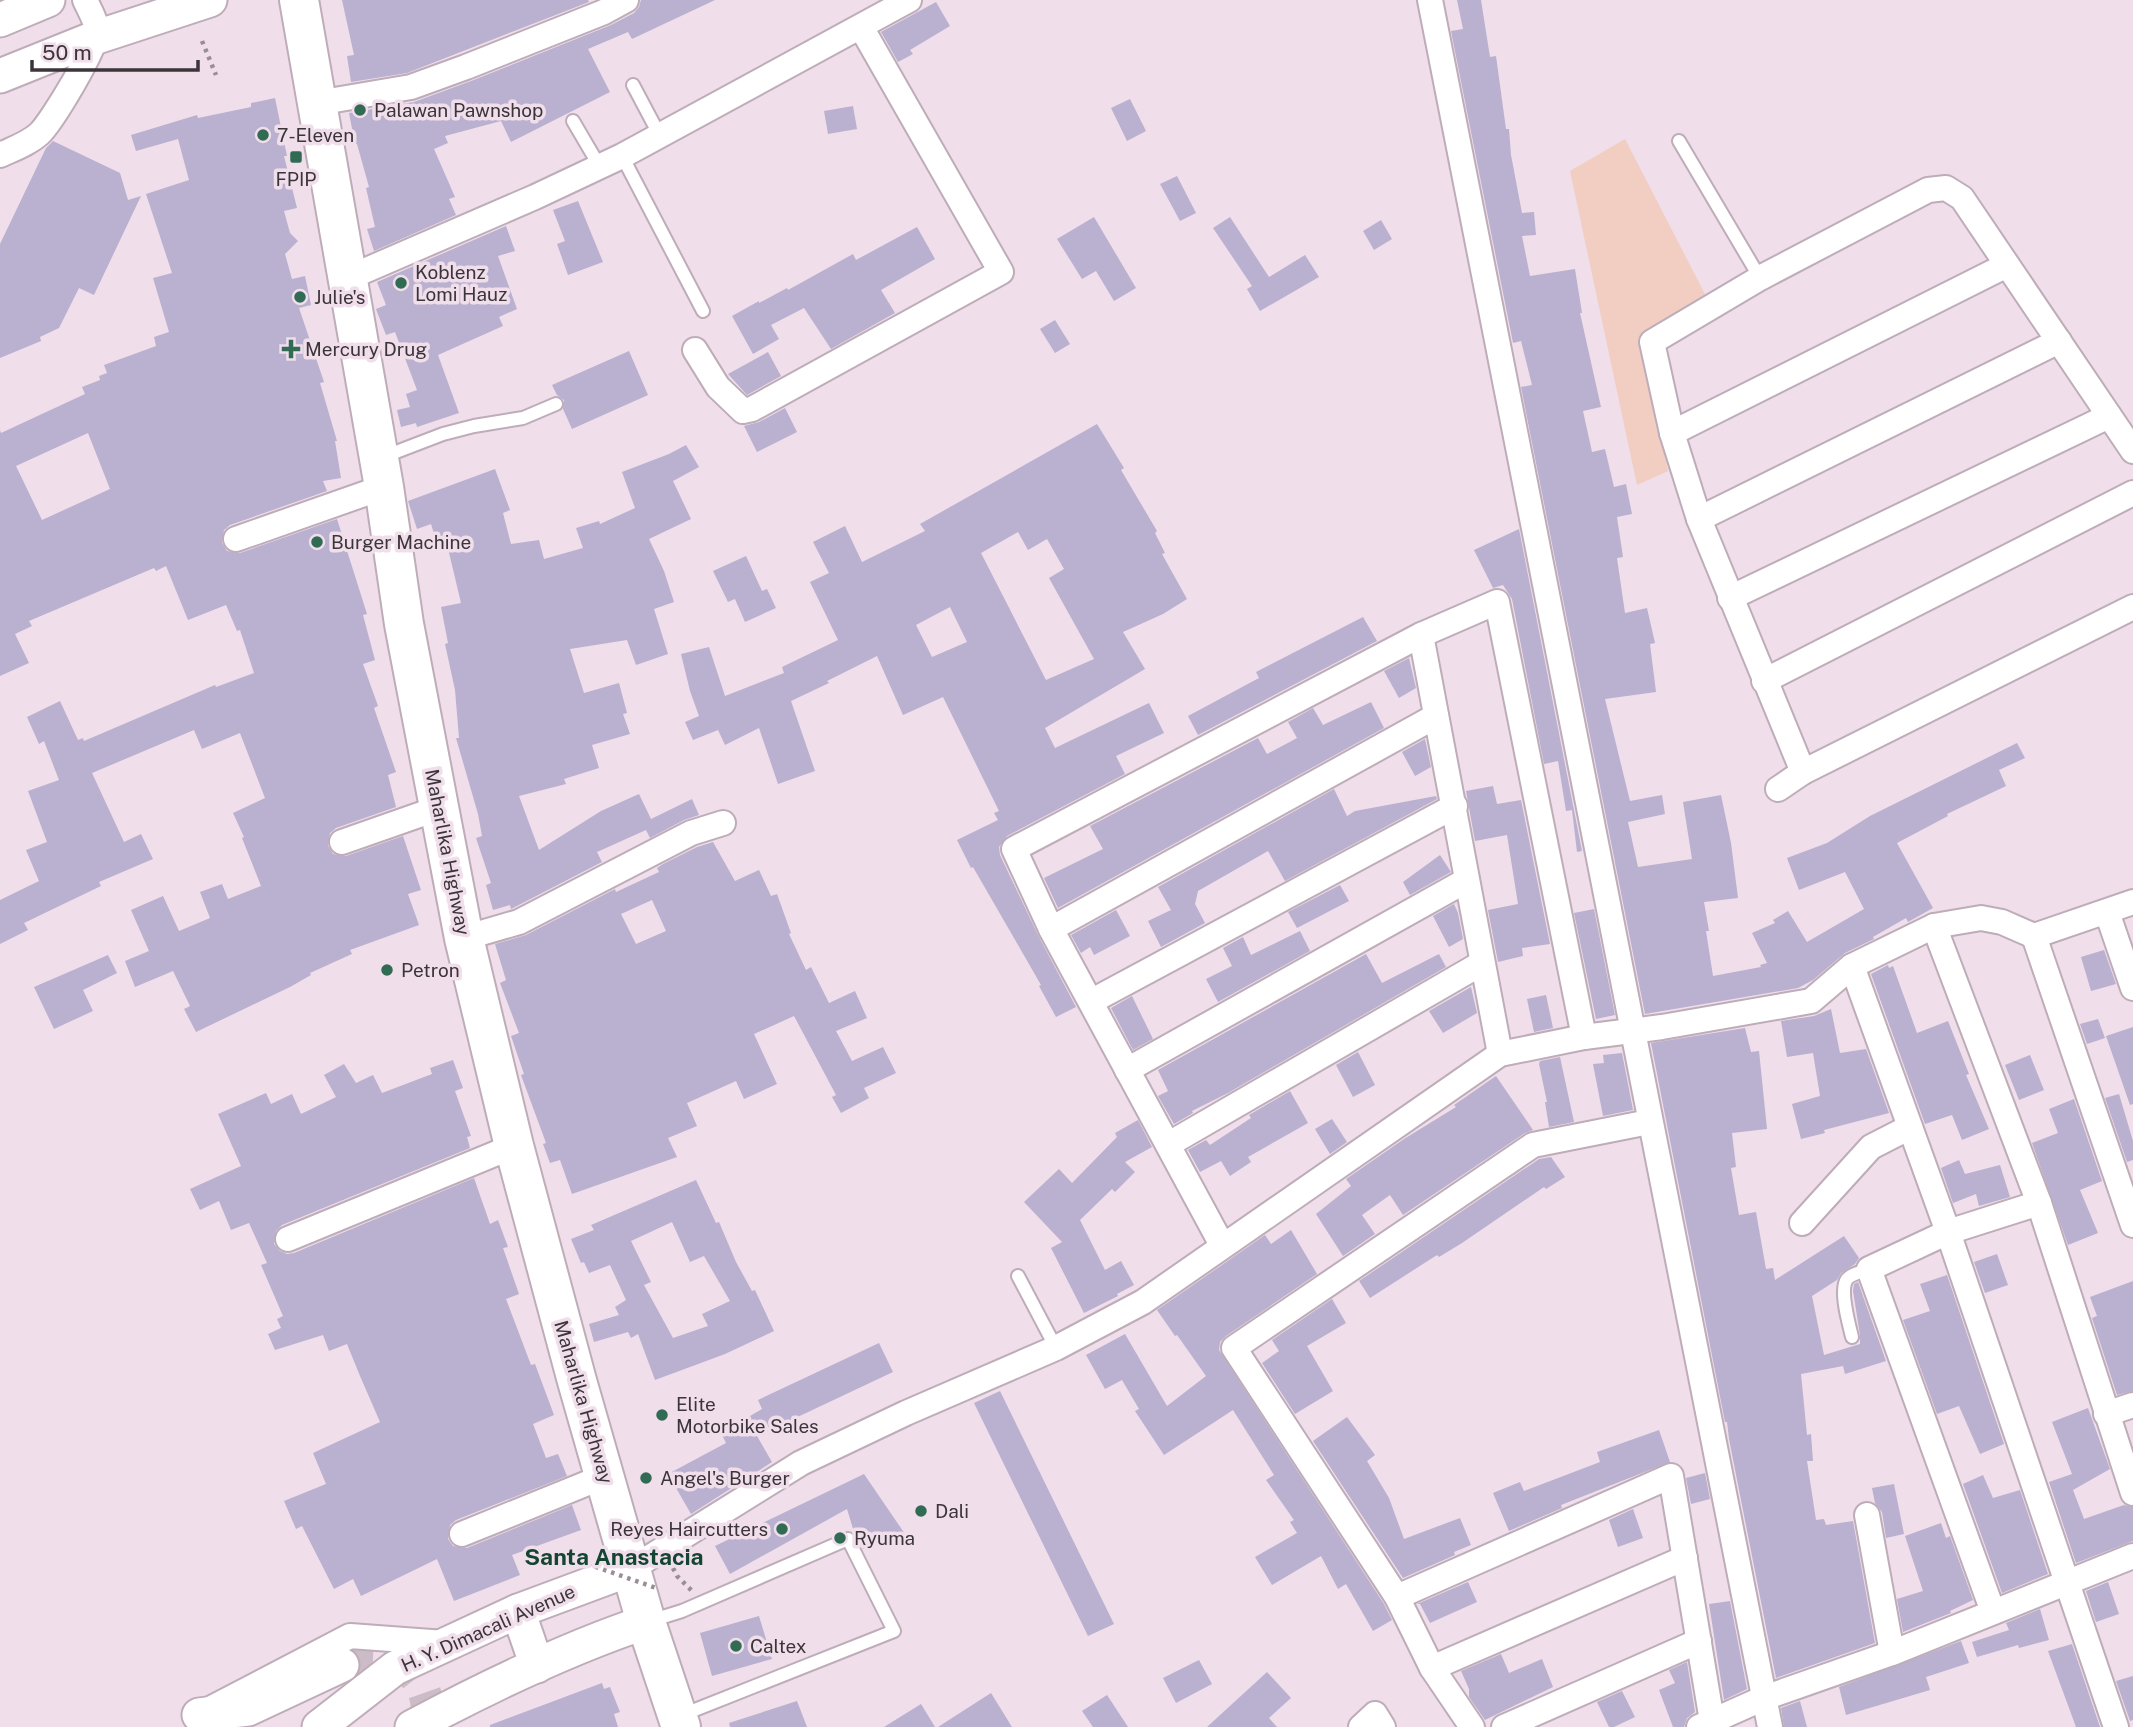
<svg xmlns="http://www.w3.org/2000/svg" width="2133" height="1727" viewBox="0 0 2133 1727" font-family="'Public Sans',sans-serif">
<rect width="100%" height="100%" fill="#f0deeb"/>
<path fill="#f1cec1" d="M1625 139 1707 298 1640 340 1668 471 1637 485 1570 171Z"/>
<g fill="#bab0cf" fill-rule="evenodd">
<path d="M342 0H588L589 2 407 73 351 82 347 56 354 55Z"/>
<path d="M641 0H715L632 39 628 32 588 49 610 92 511 142 501 121 445 136 448 143 434 149 455 197 449 199 456 215 374 251 367 229 375 227 366 188 369 187 357 144H355L349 113 414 102 471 81 611 25 634 13 639 7Z"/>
<path d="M1457 0H1481L1490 57 1496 56 1506 129H1509L1511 155 1522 213 1534 212 1536 235 1522 236 1530 276 1575 269 1582 313H1580L1601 407 1583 411 1592 452 1605 449 1614 487 1626 484 1632 514 1617 517 1623 557 1617 558 1625 613 1647 608 1655 643 1650 644 1656 692 1605 699 1630 801 1662 795 1665 814 1628 822 1638 867 1692 859 1683 802 1721 795 1731 843 1738 898 1704 902 1709 931H1706L1713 976 1761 967 1760 965 1767 963 1752 933 1775 923 1773 920 1788 911 1807 942 1864 909 1845 872 1799 890 1787 858 1827 843 1870 816 2017 743 2025 758 1999 770 2006 786 1947 814 1948 816 1897 843 1933 908 1908 922 1906 918 1873 937 1874 939 1845 953 1813 980 1798 988 1645 1014 1521 387 1532 385 1521 341 1513 343 1451 31 1463 29Z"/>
<path d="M936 2 950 26 910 50 913 54 898 62 881 32Z"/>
<path d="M275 98 287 156H284L297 208 284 211 290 233 298 241 285 254 292 279 305 276 311 305 299 308 324 382 320 383 337 441H335L341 478 323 481 327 491 230 525 224 530 222 543 227 551 240 553 337 519 367 614 363 615 375 660 363 664 378 706 374 708 396 772 388 775 396 807 336 828 330 833 328 846 333 854 346 856 403 836 421 890 408 894 419 925 350 950 352 954 310 973 311 975 290 987 196 1032 184 1009 190 1006 173 971 135 987 125 961 149 951 131 910 163 896 179 931 210 918 200 892 222 884 228 899 261 886 242 838 244 837 233 813 265 798 240 733 202 749 194 730 92 773 124 842 141 834 153 859 99 882 101 886 24 923 28 930 0 944V900L39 881 26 850 47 842 28 791 59 780 44 741 39 744 27 717 60 701 78 740 83 738 84 741 215 685 216 687 254 673 240 630 237 631 226 605 188 620 166 566 156 571 154 568 29 621 32 626 15 634 29 663 0 676V430L1 433 85 394 82 387 100 380 99 376 107 373 104 365 156 346 154 337 169 332 153 278 172 273 146 194 189 180 178 139 136 151 131 135 197 115 198 118 251 107V103ZM88 433 110 489 42 520 16 466Z"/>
<path d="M1130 99 1146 131 1127 141 1111 108Z"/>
<path d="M853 106 857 129 828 134 824 111Z"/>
<path d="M53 141 120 173 128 200 141 196 94 295 79 288 59 328 40 337 41 341 0 358V244L46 148Z"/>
<path d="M1177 176 1196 213 1180 221 1160 184Z"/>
<path d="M578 201 603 262 568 275 557 244 565 241 553 210Z"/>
<path d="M1094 217 1136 288 1114 301 1096 271 1082 279 1057 239Z"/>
<path d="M1230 217 1269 277 1305 255 1319 277 1260 311 1247 289 1252 286 1213 228Z"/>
<path d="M1381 220 1392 239 1374 250 1363 231Z"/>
<path d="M506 226 515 251 498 256 517 309 499 317 503 326 438 355 459 413 417 427 416 423 401 427 397 410 410 407 406 394 417 390 395 332 386 335 376 309 386 305 377 282Z"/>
<path d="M917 227 935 259 881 290 895 313 831 349 804 308 771 325 779 339 753 354 732 316 759 301V303L787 288 788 290 853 254 856 260Z"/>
<path d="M1055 320 1070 344 1055 353 1040 329Z"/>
<path d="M629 351 648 395 572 429 563 409 564 400 557 395 552 385Z"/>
<path d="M768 352 781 376 747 395 728 374Z"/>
<path d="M785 408 797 432 757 452 744 426 759 422Z"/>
<path d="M1097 424 1124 468 1121 470 1157 531 1155 533 1165 553 1162 554 1187 599 1163 614 1123 632 1145 669 1045 728 1055 748 1149 703 1164 733 1116 756 1125 774 1007 836 999 847 1000 855 1038 935 1076 1007 1056 1017 1039 986 1041 985 973 867 971 868 957 840 998 820 994 813 999 811 943 697 903 715 877 656 827 681 829 683 791 701 815 771 778 784 759 728 725 745 718 730 693 740 685 722 699 716 690 691 681 654 709 647 725 696 784 673 782 667 838 640 810 582 829 573 813 542 845 526 862 562 925 531 920 524ZM1018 532 1028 550 1047 539 1064 569 1049 578 1094 659 1046 680 981 553ZM950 607 967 642 932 657 916 625Z"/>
<path d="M686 445 699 467 673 481 691 519 649 539 664 571 674 602 654 609 668 654 636 665 627 640 570 649 584 693 619 683 627 713 623 714 630 734 592 745 599 768 564 779 566 784 519 796 539 850 601 811 639 794 651 819 692 799 699 815 684 820 650 838 646 830 597 852 602 862 513 908 511 909 510 905 493 910 486 885 491 883 476 838 482 836 478 814 456 738H459L455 690 445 644 448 643 441 607 461 603 446 540 437 543 431 524 417 529 408 501 495 469 510 510 503 513 511 544 539 540 544 559 583 548 576 528 599 521 600 524 635 508 622 472 669 454Z"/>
<path d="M1519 529 1582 851 1577 852 1572 810 1566 811 1558 761 1544 764 1512 599 1503 585 1493 588 1474 550Z"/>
<path d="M746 556 762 591 767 589 776 608 745 622 735 599 728 602 713 571Z"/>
<path d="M1363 617 1377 641 1198 735 1188 716 1259 678 1256 672Z"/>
<path d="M1409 658 1416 688 1399 698 1384 671Z"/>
<path d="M1371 702 1384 728 1058 908 1044 878 1103 849 1090 826 1258 738 1267 754 1297 738 1288 722 1313 708 1323 725Z"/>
<path d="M1425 739 1431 767 1415 776 1402 752Z"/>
<path d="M1493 786 1497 804 1521 800 1550 944 1522 948 1523 956 1498 962 1488 910 1518 904 1507 835 1475 841 1466 791Z"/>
<path d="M1334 789 1347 816 1355 811 1436 796 1437 799 1285 881 1268 851 1198 891 1195 904 1205 923 1161 947 1148 921 1171 910 1158 887Z"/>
<path d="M713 842 735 881 759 870 771 896 777 894 791 933 789 934 806 970 811 967 829 1003 855 991 867 1018 836 1031 852 1061 883 1047 896 1073 864 1088 869 1098 841 1113 832 1097 836 1095 794 1016 754 1034 777 1084 744 1099 736 1081 687 1103 697 1126 668 1138 677 1157 572 1194 560 1160 550 1163 543 1144 546 1143 521 1075 524 1074 511 1036 519 1033 500 983 506 980 495 944 526 935 615 889 616 892 659 872 657 868 663 864 697 847ZM652 900 666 931 636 944 621 914Z"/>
<path d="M1440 855 1451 872 1410 895 1403 882Z"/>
<path d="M1340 885 1349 901 1297 928 1288 912Z"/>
<path d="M1454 904 1458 913 1463 939 1449 947 1433 916Z"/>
<path d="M1594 909 1615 1015 1596 1019 1574 913Z"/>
<path d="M1116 910 1130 936 1094 955 1090 947 1081 953 1071 935Z"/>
<path d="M1300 931 1310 951 1218 1002 1206 979 1232 966 1223 948 1243 937 1251 955Z"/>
<path d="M2104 950 2116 984 2091 991 2081 957Z"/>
<path d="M1366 954 1382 983 1439 954 1446 967 1228 1093 1192 1111 1193 1113 1174 1124 1158 1096 1168 1091 1158 1070Z"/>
<path d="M108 955 117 973 83 990 93 1011 54 1029 34 987Z"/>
<path d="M1888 965 1889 968 1893 966 1917 1033 1948 1021 1969 1074 1966 1075 1989 1129 1962 1140 1952 1115 1925 1124 1871 974Z"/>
<path d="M1471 987 1477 1013 1443 1033 1429 1011Z"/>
<path d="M1546 995 1553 1028 1534 1032 1527 999Z"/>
<path d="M1132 996 1153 1039 1133 1050 1111 1008Z"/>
<path d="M1831 1009 1840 1053 1866 1049 1889 1113 1824 1130 1825 1133 1801 1139 1792 1104 1820 1096 1813 1053 1787 1057 1781 1021 1814 1016Z"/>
<path d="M2098 1019 2105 1038 2087 1044 2080 1024Z"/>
<path d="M2133 1027V1104L2130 1105 2106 1036Z"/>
<path d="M1745 1028 1751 1052 1759 1051 1767 1129 1732 1133 1736 1167 1731 1168 1739 1215 1756 1212 1766 1269 1773 1268 1775 1280 1844 1236 1859 1258 1855 1264 1841 1273 1837 1280 1812 1296 1824 1355 1860 1344V1335L1853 1291 1854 1284 1858 1282 1886 1361 1845 1374 1843 1366 1801 1374 1807 1435 1811 1434 1813 1461H1807L1816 1520 1824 1519 1826 1525 1853 1521 1875 1643 1776 1678 1729 1439 1727 1422H1725L1651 1043Z"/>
<path d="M1358 1052 1375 1085 1353 1097 1336 1065Z"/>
<path d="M1622 1053 1633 1110 1603 1116 1593 1064 1604 1063 1603 1055Z"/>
<path d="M2030 1055 2044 1090 2019 1100 2005 1065Z"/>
<path d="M1560 1057 1574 1122 1549 1127 1545 1102H1547L1539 1064 1540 1061Z"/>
<path d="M453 1060 463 1088 455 1091 471 1136 467 1137 470 1148 282 1225 276 1231 274 1244 280 1251 287 1254 294 1253 474 1178 490 1224 498 1220 508 1247 503 1248 519 1294 506 1299 531 1365 535 1364 554 1415 533 1424 546 1458 558 1454 567 1476 456 1520 450 1525 448 1539 453 1546 467 1548 572 1505 581 1530 512 1555 520 1575 454 1601 437 1559 361 1596 353 1579 334 1589 302 1526 296 1529 284 1501 326 1484 313 1453 380 1422 360 1376 347 1344 329 1351 323 1335 275 1350 268 1334 281 1328 277 1319 283 1316 261 1265 267 1263 249 1223 231 1230 219 1201 200 1210 190 1189 241 1166 218 1114 266 1093 271 1104 292 1094 301 1114 336 1097 324 1075 344 1064 356 1083 373 1075 382 1093 432 1074 430 1068Z"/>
<path d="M1496 1076 1533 1130 1525 1133 1403 1215 1390 1195 1362 1215 1375 1234 1343 1256 1316 1214 1351 1186 1346 1179 1404 1139 1456 1107 1454 1105Z"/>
<path d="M1290 1091 1308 1123 1248 1157 1251 1162 1230 1176 1221 1161 1200 1172 1188 1150 1206 1140 1210 1145 1251 1118 1249 1115Z"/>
<path d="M2119 1094 2133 1141V1160L2127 1162 2105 1098Z"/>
<path d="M2074 1099 2102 1181 2080 1190 2098 1233 2068 1245 2032 1143 2058 1133 2049 1109Z"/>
<path d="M1332 1119 1347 1142 1330 1154 1315 1129Z"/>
<path d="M1138 1120 1152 1147 1125 1162 1135 1172 1115 1192 1112 1189 1080 1220 1105 1270 1121 1261 1134 1285 1117 1294 1118 1296 1084 1313 1051 1248 1062 1242 1024 1202 1059 1169 1072 1183 1117 1137 1115 1133Z"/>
<path d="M1551 1157 1565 1177 1546 1189 1544 1187 1462 1243 1439 1257 1437 1255 1370 1298 1359 1281 1539 1159Z"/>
<path d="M1959 1160 1965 1174 2000 1165 2010 1197 1979 1206 1976 1194 1953 1203 1941 1168Z"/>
<path d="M696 1180 716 1223 719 1222 736 1262 752 1291 755 1290 774 1331 725 1354 655 1380 638 1334 631 1338 628 1332 594 1342 589 1324 619 1315 615 1307 626 1300 610 1265 589 1273 584 1262 581 1263 571 1239 594 1230 591 1225ZM672 1222 690 1262 704 1256 730 1301 702 1314 708 1326 673 1338 644 1285 651 1282 631 1241Z"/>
<path d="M1291 1230 1317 1274 1226 1336 1220 1342 1219 1350 1384 1604 1392 1620 1373 1631 1346 1584 1338 1589 1321 1556 1272 1585 1255 1557 1297 1533 1290 1522 1294 1520 1266 1480 1274 1475 1233 1410 1164 1455 1135 1411 1139 1409 1122 1380 1105 1389 1086 1355 1125 1334 1167 1406 1206 1376 1177 1335 1175 1336 1157 1310 1265 1235 1271 1244Z"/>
<path d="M1997 1254 2008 1285 1985 1293 1974 1262Z"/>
<path d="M1947 1275 2004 1444 1980 1454 1959 1406 1937 1414 1903 1320 1930 1311 1920 1284Z"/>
<path d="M2133 1281V1391L2117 1395 2092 1318 2097 1316 2090 1297Z"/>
<path d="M1332 1299 1346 1323 1307 1346 1333 1391 1295 1414 1262 1363 1279 1351 1272 1340Z"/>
<path d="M879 1343 893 1372 757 1436 772 1462 691 1514 668 1474 726 1443 721 1433 762 1409 758 1400Z"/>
<path d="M1000 1391 1114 1624 1088 1636 974 1403Z"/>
<path d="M2088 1408 2110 1469 2073 1490 2084 1519 2124 1505 2133 1507V1541L2076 1563 2049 1482 2072 1474 2052 1422Z"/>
<path d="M1347 1417 1375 1455 1367 1461 1389 1498 1404 1539 1460 1518 1471 1545 1454 1552 1455 1555 1403 1578 1313 1441Z"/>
<path d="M1659 1430 1670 1462 1561 1505 1562 1508 1509 1531 1493 1493 1520 1482 1524 1491 1600 1462 1597 1452Z"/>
<path d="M1705 1473 1710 1499 1691 1504 1686 1478Z"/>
<path d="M864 1474 905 1534 863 1549 854 1532 847 1509 730 1574 715 1546Z"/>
<path d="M1983 1475 1993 1498 2020 1490 2048 1574 2002 1593 1963 1484Z"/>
<path d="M1894 1484 1904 1534 1886 1538 1882 1512 1875 1503 1872 1488Z"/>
<path d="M1633 1509 1643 1538 1618 1547 1609 1520Z"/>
<path d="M1941 1523 1946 1538 1950 1536 1973 1600 1950 1611 1951 1613 1903 1632 1897 1599 1923 1591 1905 1536Z"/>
<path d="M1468 1582 1477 1602 1430 1623 1420 1604H1417Z"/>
<path d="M2108 1582 2119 1614 2096 1622 2086 1591Z"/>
<path d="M1730 1601 1747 1689 1724 1700 1709 1604Z"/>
<path d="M2040 1609 2049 1640 2019 1648 2018 1645 1977 1657 1972 1642 2009 1630 2006 1623Z"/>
<path d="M759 1616 772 1659 712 1676 700 1633Z"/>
<path d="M1961 1641 1969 1663 1926 1677 1930 1690 1846 1715 1839 1687Z"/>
<path d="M2072 1644 2100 1727H2076L2048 1651Z"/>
<path d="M1501 1654 1509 1673 1542 1659 1553 1687 1485 1720 1469 1697V1689L1461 1671Z"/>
<path d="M1199 1660 1212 1684 1176 1703 1163 1678Z"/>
<path d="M1687 1662 1695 1712 1687 1718 1684 1727H1673L1659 1690 1675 1683 1669 1670Z"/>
<path d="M1267 1672 1291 1698 1269 1718 1277 1727H1207Z"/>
<path d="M2133 1676V1720L2130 1721 2116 1681Z"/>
<path d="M602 1683 604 1689 610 1687 620 1712 614 1714 618 1727H490V1725Z"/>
<path d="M1622 1691 1635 1717 1614 1727H1609L1597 1702Z"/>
<path d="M991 1693 1012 1727H938Z"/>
<path d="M1107 1695 1128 1727H1093L1082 1711Z"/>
<path d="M797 1701 807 1727H730L729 1723Z"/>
<path d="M1800 1701 1807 1727H1784L1781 1708Z"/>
<path d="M921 1704 935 1727H884Z"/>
</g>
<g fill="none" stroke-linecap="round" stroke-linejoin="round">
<path stroke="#ccbcc7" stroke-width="33" stroke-dasharray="33 17" stroke-linecap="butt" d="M342 1665C348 1662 356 1658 363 1656 394 1651 429 1678 427 1710 427 1716 425 1722 424 1727"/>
<g stroke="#beadb9" stroke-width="16">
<g id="lane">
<path d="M633 85 660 136"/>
<path d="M573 121 600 167"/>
<path d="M1679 141 1760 278"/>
<path d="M622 156 703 311"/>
<path d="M383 457 443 434 474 426 523 418 556 404"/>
<path d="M1018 1276 1056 1348"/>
<path d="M1852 1337C1849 1324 1839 1290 1847 1279 1852 1273 1862 1272 1869 1269"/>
<path d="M650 1621 682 1611 848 1539 894 1631 682 1715"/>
</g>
</g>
<g stroke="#beadb9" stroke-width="28">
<g id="street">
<path d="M1430 0 1770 1727"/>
<path d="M317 103 411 87 466 67 604 12 626 0"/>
<path d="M0 155C13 149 28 144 39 134 51 123 98 46 97 30 96 20 89 9 85 0"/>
<path d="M348 278 535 197 622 156 909 0"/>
<path d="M695 350 718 387 743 411 752 409 1001 272 861 27"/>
<path d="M1672 433 2007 265"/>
<path d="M1699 519 2059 341"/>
<path d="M236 539 384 487"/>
<path d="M1730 598 2109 416"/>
<path d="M1764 681 2133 493"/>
<path d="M1803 772 1699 519 1672 433 1652 342 1760 278 1928 190 1946 188 1962 198 2133 451"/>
<path d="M1778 789 1803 772 2133 607"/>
<path d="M342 842 439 808"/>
<path d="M2107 912 2133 988"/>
<path d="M1934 926 2039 1203 2133 1493"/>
<path d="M1051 929 1436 716"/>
<path d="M2034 936 2133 1225"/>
<path d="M464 938 519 922 691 833 723 823"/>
<path d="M1852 966 1948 1232 2116 1727"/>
<path d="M1092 1001 1455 806"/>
<path d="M1500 1054 1421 635 1497 602 1584 1037"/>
<path d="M1127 1070 1467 880"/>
<path d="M1169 1144 1482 963"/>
<path d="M1802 1223 1871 1147 1910 1127"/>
<path d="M288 1239 514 1146"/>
<path d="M1222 1245 1051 929 1014 849 1421 635"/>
<path d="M2106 1414 2133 1405"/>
<path d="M1867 1515 1892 1653"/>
<path d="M462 1534 605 1476"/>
<path d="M631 1569 801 1463 906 1413 1056 1348 1143 1302 1500 1054 1584 1037 1662 1027 1811 1001 1852 966 1934 926 1981 918 2002 922 2034 936 2133 902"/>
<path d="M1397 1597 1671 1476 1712 1721"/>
<path d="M1993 1612 1869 1269 1948 1232 2039 1203"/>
<path d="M1432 1668 1685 1558"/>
<path d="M212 1708 350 1636 445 1643"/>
<path d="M1361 1727 1375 1714 1383 1727"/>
<path d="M1472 1727 1432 1668 1397 1597 1234 1348 1533 1145 1649 1122"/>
<path d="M1504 1727 1699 1641"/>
<path d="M1699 1727 1764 1698 1892 1653 2133 1556"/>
</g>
</g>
<g stroke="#beadb9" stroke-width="37">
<g id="secondary">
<path d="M0 20 48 0"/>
<path d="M0 76 97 37 210 0"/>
<path d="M518 1611 537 1666"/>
<path d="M199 1715 248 1709 342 1665"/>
<path d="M319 1727 395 1668 518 1611 631 1569"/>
<path d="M412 1727C487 1687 565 1649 646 1622"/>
</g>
</g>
<g stroke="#beadb9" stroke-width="42">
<path id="highway" d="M299 0 384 487 404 624 464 938 514 1146 577 1381 646 1622 681 1727"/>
</g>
<g stroke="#998d96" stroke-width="4.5" stroke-dasharray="3.5 5" stroke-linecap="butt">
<path d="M202 41 216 75"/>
<path d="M673 1568 677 1576 692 1591"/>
</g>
<use href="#lane" stroke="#fff" stroke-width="12"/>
<use href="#street" stroke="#fff" stroke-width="24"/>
<use href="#secondary" stroke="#fff" stroke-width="33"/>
<use href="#highway" stroke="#fff" stroke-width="38"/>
<path stroke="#998d96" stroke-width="4.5" stroke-dasharray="3.5 5" stroke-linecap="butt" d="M579 1561 659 1589"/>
</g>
<g fill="#316b54" stroke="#f0deeb" stroke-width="2.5">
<circle cx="360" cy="110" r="7"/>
<circle cx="263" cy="135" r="7"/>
<rect x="289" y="150" width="14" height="14" rx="3.5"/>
<circle cx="401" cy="283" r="7"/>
<circle cx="300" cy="297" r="7"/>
<path d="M287.5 338.5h7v7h7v7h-7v7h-7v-7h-7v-7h7z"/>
<circle cx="317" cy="542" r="7"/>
<circle cx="387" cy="970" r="7"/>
<circle cx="662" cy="1415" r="7"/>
<circle cx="646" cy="1478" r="7"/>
<circle cx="921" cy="1511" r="7"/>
<circle cx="782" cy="1529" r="7"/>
<circle cx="840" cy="1538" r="7"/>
<circle cx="736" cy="1646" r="7"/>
</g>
<g text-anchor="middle" stroke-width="7" stroke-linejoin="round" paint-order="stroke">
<g font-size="19" fill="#3b3439" stroke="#f0deeb" text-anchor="start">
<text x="374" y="117">Palawan Pawnshop</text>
<text x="277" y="142">7-Eleven</text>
<text x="296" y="186" text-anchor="middle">FPIP</text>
<text x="415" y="279">Koblenz<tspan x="415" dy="22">Lomi Hauz</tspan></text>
<text x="314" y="304">Julie's</text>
<text x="305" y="356">Mercury Drug</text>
<text x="331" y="549">Burger Machine</text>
<text x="401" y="977">Petron</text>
<text x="676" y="1411">Elite<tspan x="676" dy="22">Motorbike Sales</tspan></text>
<text x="660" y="1485">Angel's Burger</text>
<text x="935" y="1518">Dali</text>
<text x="768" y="1536" text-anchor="end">Reyes Haircutters</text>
<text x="854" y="1545">Ryuma</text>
<text x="750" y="1653">Caltex</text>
</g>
<g font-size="19" fill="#3b3439" stroke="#f0deeb">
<text transform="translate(448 852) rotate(79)" y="7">Maharlika Highway</text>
<text transform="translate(584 1402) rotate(74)" y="7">Maharlika Highway</text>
<text transform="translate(488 1628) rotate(-24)" y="7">H. Y. Dimacali Avenue</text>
</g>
<g font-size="23" font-weight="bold" fill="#144432" stroke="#f0deeb">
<text x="614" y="1565">Santa Anastacia</text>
</g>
</g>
<path d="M32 60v10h166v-10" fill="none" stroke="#3b3439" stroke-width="3.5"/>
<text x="42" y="60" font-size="21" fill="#3b3439" stroke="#f0deeb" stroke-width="5" paint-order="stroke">50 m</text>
</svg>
